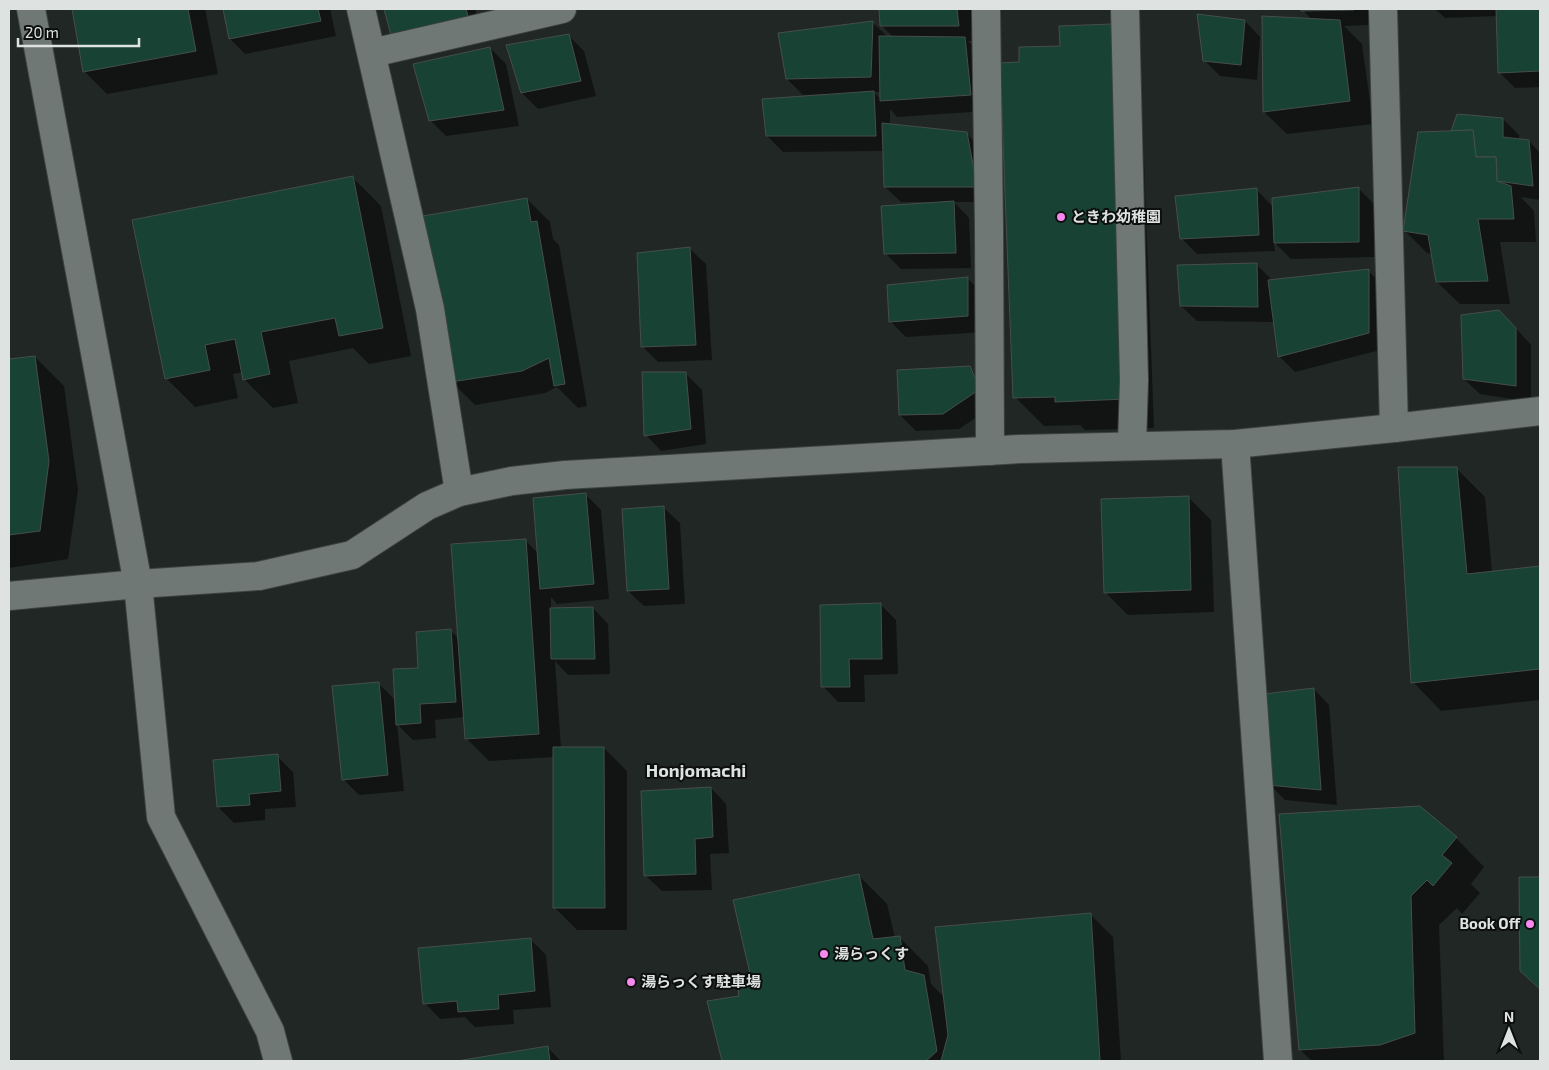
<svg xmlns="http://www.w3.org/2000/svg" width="1549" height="1070" viewBox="0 0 1549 1070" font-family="'Exo 2','Noto Sans JP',sans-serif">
<rect width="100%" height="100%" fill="#202724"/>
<g fill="#0007" fill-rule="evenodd">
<path d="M73 9H205L218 74 107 94 84 71Z"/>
<path d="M224 9H330L336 36 245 54 230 39Z"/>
<path d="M386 9H475L484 36 393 39Z"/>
<path d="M880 9H971L974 41H968L981 54 986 111 897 117 890 109V125L966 133 982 149 992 202H954L969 218 971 268 901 269 885 253 926 204V202H901L885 187 884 151 783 152 767 136 825 96V94L803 95 787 79 872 22 888 37H893L881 25ZM874 92H881V100Z"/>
<path d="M1302 9H1370V25L1344 26 1362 44 1373 124 1287 134 1264 112 1312 20Z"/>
<path d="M1435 9H1540V87L1515 88 1499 72 1497 16 1445 18Z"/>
<path d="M1245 21 1260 37 1257 80 1220 76 1204 60Z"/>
<path d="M1111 25 1140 54 1154 428 1085 430 1080 425 1044 426 1015 397 1020 63Z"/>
<path d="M568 35 584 51 596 96 538 109 522 93Z"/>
<path d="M490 48 506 64 519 126 446 136 430 120Z"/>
<path d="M1503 119 1519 135V140L1529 141 1540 153V200L1521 197 1534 211 1536 242H1500L1510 304H1460L1437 282 1433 254 1427 253 1404 230 1454 132Z"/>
<path d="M352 177 381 206 411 356 369 364 353 348 289 361 298 403 273 408 244 379 243 372 233 374 238 398 195 407 166 378Z"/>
<path d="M1358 188 1374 204V257L1291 259 1274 242 1275 251 1197 254 1181 238 1257 190 1273 207Z"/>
<path d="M527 199 550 222 553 239 559 245 587 406 578 408 557 387 545 393 475 405 452 382Z"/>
<path d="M690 249 706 264 712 360 658 362 642 346Z"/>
<path d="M1257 265 1273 281 1368 271 1384 286V349L1295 372 1279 356 1275 322 1197 321 1181 306Z"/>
<path d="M968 279 984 294V332L906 337 890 321Z"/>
<path d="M1515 327 1531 345V402L1480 394 1464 379Z"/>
<path d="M35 357 64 386 78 490 68 559 9 568V360Z"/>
<path d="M969 367 985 383 995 405 959 429 916 431 900 415Z"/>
<path d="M686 374 702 390 706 444 661 451 646 435Z"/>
<path d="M1456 468 1485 497 1492 572 1540 567V700L1441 711 1413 682Z"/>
<path d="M585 494 601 510 609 599 557 604 551 597V609L593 608 608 624 610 674 568 675 555 661 561 748H604L627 771V930H577L554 907V757L489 761 466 738 464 717 435 720 436 738 413 740 397 724 404 791 359 795 343 779 378 683 396 701 451 631 459 639 525 540 539 554Z"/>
<path d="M1188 497 1211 520 1214 612 1128 615 1105 592Z"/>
<path d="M664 508 680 523 685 604 644 606 628 591Z"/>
<path d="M880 604 896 620 898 674 864 675 865 702H838L823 686Z"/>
<path d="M1314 689 1329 705 1337 805 1285 800 1269 784Z"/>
<path d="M277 756 293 772 296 807 265 809V820L234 823 218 807Z"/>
<path d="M711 788 726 804 729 853 710 854 712 890 662 891 646 876Z"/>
<path d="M1419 807 1456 838 1484 867 1471 884 1480 893 1462 914 1457 908 1439 925 1444 1061H1312L1300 1050Z"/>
<path d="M858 875 887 904 895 938 899 937 928 966 931 984 945 998 1090 914 1113 937 1121 1061H724L709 1002 740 997 752 979Z"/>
<path d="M1521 878H1540V989L1522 970Z"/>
<path d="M530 939 546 955 551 1007 513 1010 514 1024 475 1027 465 1017 440 1019 425 1003Z"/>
<path d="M547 1047 561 1061H464Z"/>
</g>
<g fill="#174234" stroke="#464e4b">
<path d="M72 9H188L196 51 83 72Z"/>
<path d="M223 9H318L321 21 229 39Z"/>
<path d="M384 9H466L469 20 392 39Z"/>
<path d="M879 9H957L959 26H880Z"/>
<path d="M1301 9H1354V10L1301 11Z"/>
<path d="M1496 9H1540V71L1498 73Z"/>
<path d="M1197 14 1245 20 1241 65 1203 61Z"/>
<path d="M1262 16 1340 20 1350 101 1263 112Z"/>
<path d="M873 21 871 77 786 79 778 33Z"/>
<path d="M1112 24 1126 399 1055 402V397L1013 398 1000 63 1019 62V47L1060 46 1059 26Z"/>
<path d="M569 34 581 81 521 93 506 45Z"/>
<path d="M879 36 965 37 971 95 880 101Z"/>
<path d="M490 47 504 110 429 121 413 64Z"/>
<path d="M874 91 876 136H766L762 99Z"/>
<path d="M1457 114 1503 118V137L1529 140 1533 186 1497 181 1496 157H1476L1473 130 1451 131Z"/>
<path d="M882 123 967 132 977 187H884Z"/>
<path d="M1473 130 1476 157H1496L1497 181 1511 186 1514 219H1478L1488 281 1436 282 1428 235 1403 231 1418 132Z"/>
<path d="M353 176 383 328 339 336 335 318 261 332 270 374 243 380 235 339 205 345 210 370 165 379 132 220Z"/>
<path d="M1359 187V242L1274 243 1272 198Z"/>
<path d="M1257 188 1259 235 1180 239 1175 196Z"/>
<path d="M527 198 531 222 537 221 565 384 554 386 549 358 522 371 451 382 423 216Z"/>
<path d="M954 201 956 253 884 254 881 206Z"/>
<path d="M690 247 696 345 641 347 637 253Z"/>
<path d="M1257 263 1258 307 1180 306 1177 265Z"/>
<path d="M1369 269V333L1278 357 1268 280Z"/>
<path d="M968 277V316L889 322 887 285Z"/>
<path d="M1499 310 1516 328V386L1463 379 1461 315Z"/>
<path d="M35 356 49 461 40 531 9 535V359Z"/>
<path d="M970 366 980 389 943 414 899 415 897 370Z"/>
<path d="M642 372H686L691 429 644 436Z"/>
<path d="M1398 467H1457L1467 574 1540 566V669L1411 683Z"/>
<path d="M586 493 594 584 540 589 533 498Z"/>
<path d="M1189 496 1191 590 1104 593 1101 499Z"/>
<path d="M664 506 669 589 627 591 622 509Z"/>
<path d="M526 539 539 734 465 739 451 544Z"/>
<path d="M881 603 882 659H849L850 687H821L820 605Z"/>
<path d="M593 607 595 659H551L550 608Z"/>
<path d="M451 629 456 702 420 704 421 723 396 725 393 669 418 668 416 632Z"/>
<path d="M379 682 388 775 342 780 332 686Z"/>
<path d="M1314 688 1321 790 1268 785 1264 694Z"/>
<path d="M553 747H604L605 908H553Z"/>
<path d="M278 754 281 791 249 794 250 805 217 807 213 760Z"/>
<path d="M711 787 713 837 695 839 696 874 644 876 641 791Z"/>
<path d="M1420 806 1457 837 1442 855 1452 863 1433 886 1427 880 1411 896 1415 1033 1380 1045 1299 1050 1279 814Z"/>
<path d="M859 874 873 939 900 936 905 970 924 975 937 1051 926 1061H722L707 1001 739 996 737 981 751 978 733 900Z"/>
<path d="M1519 877H1540V989L1520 971Z"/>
<path d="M1091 913 1100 1061H941L948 1035 935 927Z"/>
<path d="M531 938 535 991 498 995 499 1009 458 1012 457 1001 423 1004 418 948Z"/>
<path d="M548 1046 550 1061H457Z"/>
</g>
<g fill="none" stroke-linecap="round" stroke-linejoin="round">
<g stroke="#3d4340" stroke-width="30">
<g id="minor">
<path d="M31 9 138 584 161 817 270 1031 278 1061"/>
<path d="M361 9 430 309 459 492"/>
<path d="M986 9 989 226 990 451"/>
<path d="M1125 9 1134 380 1132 445"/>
<path d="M1383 9 1394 428"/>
<path d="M372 53 562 9"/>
<path d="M1235 444 1278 1061"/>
<path d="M9 596 138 584 259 576 352 555 427 506 459 492 512 481 565 475 1020 449 1235 444 1394 428 1540 411"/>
</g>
</g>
<use href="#minor" stroke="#707875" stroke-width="28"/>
</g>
<g fill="#f589ee" stroke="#0c0f0e" stroke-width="2">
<circle cx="1061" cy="217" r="5"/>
<circle cx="1530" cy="924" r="5"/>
<circle cx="824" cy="954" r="5"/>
<circle cx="631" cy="982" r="5"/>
</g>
<g text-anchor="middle" stroke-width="4" stroke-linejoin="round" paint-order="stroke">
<g font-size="15" font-weight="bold" fill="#dee3e1" stroke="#0c0f0e" text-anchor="start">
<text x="1071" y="222">ときわ幼稚園</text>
<text x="1520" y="929" text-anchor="end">Book Off</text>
<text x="834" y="959">湯らっくす</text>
<text x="641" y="987">湯らっくす駐車場</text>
</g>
<g font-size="18" font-weight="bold" fill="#dee3e1" stroke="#0c0f0e">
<text x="696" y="777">Honjomachi</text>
</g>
</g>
<rect width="1549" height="1070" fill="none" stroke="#dee3e1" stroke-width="20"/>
<g transform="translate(1509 1030)" stroke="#0c0f0e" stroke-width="4" paint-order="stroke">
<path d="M0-4L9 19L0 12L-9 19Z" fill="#dee3e1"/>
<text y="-8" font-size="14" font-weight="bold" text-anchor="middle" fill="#dee3e1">N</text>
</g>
<path d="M18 38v8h121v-8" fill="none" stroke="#dee3e1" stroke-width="2.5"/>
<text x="25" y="38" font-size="15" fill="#dee3e1" stroke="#0c0f0e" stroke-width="4" paint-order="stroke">20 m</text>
</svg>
